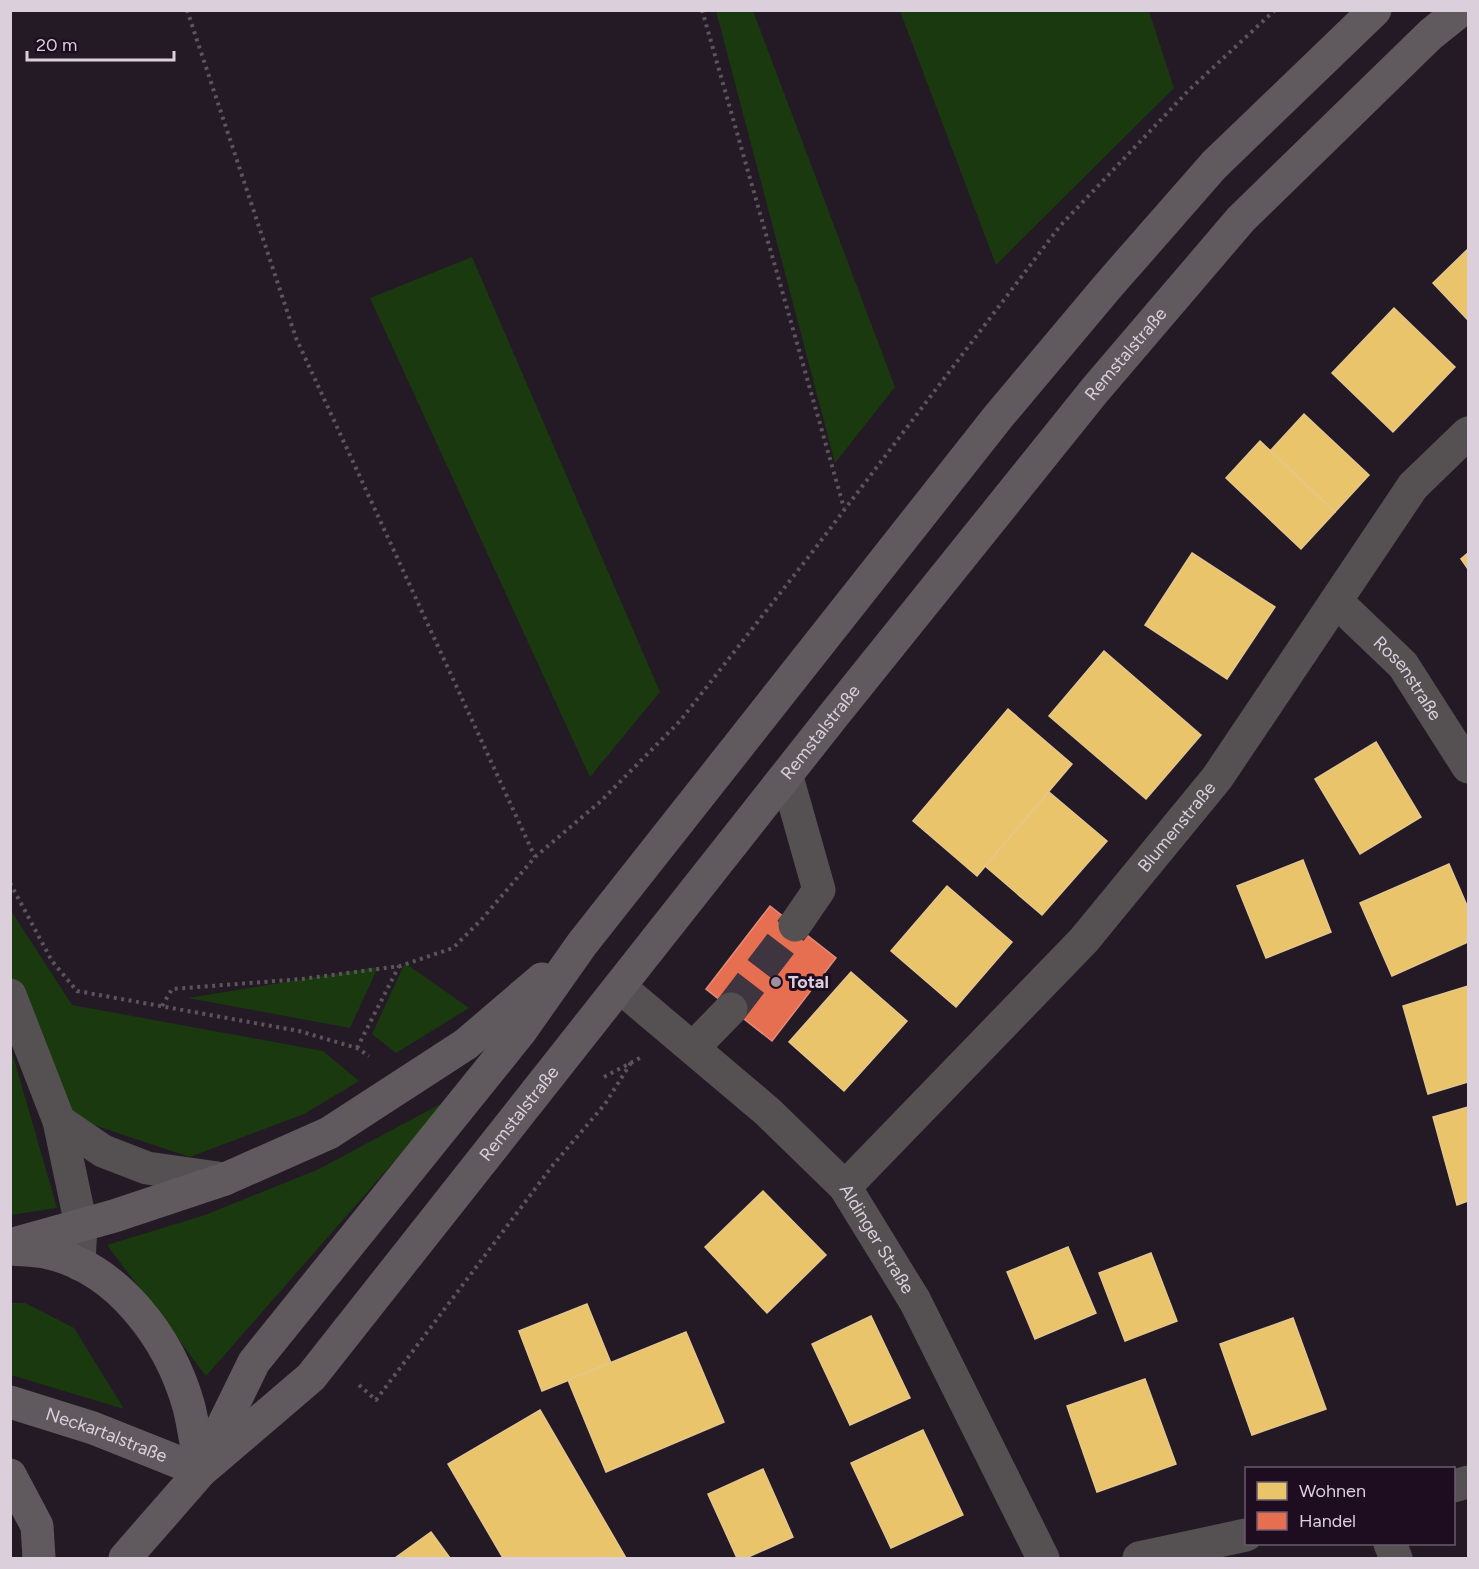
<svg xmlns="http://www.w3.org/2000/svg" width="1479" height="1569" viewBox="0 0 1479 1569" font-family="Figtree,sans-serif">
<rect width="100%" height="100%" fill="#241a26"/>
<g fill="#1a390f">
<path d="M716 11H753L895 387 835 463Z"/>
<path d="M900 11H1149L1174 88 996 265Z"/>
<path d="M472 257 660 692 590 777 370 298Z"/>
<path d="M10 909 72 1005 323 1051 359 1081 304 1114 190 1157 67 1116 11 978Z"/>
<path d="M405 963 469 1008 396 1053 372 1034Z"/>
<path d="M378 967 350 1028 188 998Z"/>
<path d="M10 1045 57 1208 11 1215H10Z"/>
<path d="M448 1100 206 1376 107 1245 205 1215 319 1169Z"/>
<path d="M11 1303H25L74 1328 124 1409 11 1375Z"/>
</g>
<g fill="#e9c46a" stroke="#e5c78c" stroke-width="1.5">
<path d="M1468 249V320L1433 283Z"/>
<path d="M1394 308 1455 367 1393 432 1332 373Z"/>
<path d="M1304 414 1369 475 1335 512 1270 451Z"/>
<path d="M1260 441 1335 512 1301 549 1226 478Z"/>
<path d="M1192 553 1275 607 1227 679 1145 625Z"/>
<path d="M1468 553V569L1461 559Z"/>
<path d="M1104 651 1201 735 1146 799 1049 716Z"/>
<path d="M1008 709 1072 764 977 876 913 821Z"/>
<path d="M1376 742 1421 817 1360 854 1315 779Z"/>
<path d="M1049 792 1107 841 1042 915 985 866Z"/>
<path d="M1303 860 1331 932 1266 958 1237 886Z"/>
<path d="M1449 864 1468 908V942L1392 976 1360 903Z"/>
<path d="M947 886 1012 942 956 1007 891 951Z"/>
<path d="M851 972 907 1021 844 1091 789 1042Z"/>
<path d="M1468 986V1082L1428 1094 1403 1006Z"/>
<path d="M1468 1107V1201L1457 1205 1433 1117Z"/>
<path d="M763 1191 826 1255 767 1313 705 1247Z"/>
<path d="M1068 1247 1096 1313 1035 1339 1007 1272Z"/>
<path d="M1151 1253 1177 1321 1125 1341 1099 1273Z"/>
<path d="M587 1304 611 1363 542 1391 519 1331Z"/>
<path d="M871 1316 910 1398 850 1425 812 1344Z"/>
<path d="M1293 1318 1326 1409 1252 1435 1220 1344Z"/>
<path d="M686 1332 724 1422 606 1472 568 1380Z"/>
<path d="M1145 1379 1176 1464 1097 1492 1067 1406Z"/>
<path d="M540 1410 626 1558H503L448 1464Z"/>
<path d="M923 1430 963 1515 891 1548 851 1463Z"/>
<path d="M763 1469 793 1537 746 1558H737L708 1494Z"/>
<path d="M431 1532 450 1558H395Z"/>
</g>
<path fill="#e76f51" stroke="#e38c7b" stroke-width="1.5" d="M770 906 836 958 772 1041 706 989Z"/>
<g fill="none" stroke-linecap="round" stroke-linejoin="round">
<path stroke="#3f3541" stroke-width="33" stroke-dasharray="33 16" stroke-linecap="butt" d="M731 1009 795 925"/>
<g stroke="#5a5559" stroke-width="4" stroke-dasharray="3 4.5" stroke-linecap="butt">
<path d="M187 10 296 338 535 857"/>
<path d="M702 10 844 508"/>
<path d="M10 883 52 961 77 991 299 1031 357 1048 369 1056"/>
<path d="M162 1006 172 989 302 979 400 966 453 948 482 919 535 857 601 801 680 721 810 555 1060 226 1189 90 1275 10"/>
<path d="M357 1048 399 966"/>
<path d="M604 1077 640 1058"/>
<path d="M359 1385 376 1400 553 1165 605 1104 632 1061"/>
</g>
<g stroke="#555052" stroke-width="33">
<path id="s1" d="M1336 601 1403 665 1468 767"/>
<path d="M787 777 819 890 795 925"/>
<path id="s2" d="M620 987 768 1112 845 1187 915 1301 1043 1558"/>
<path d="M10 995 59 1121 103 1151 147 1168 225 1179"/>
<path d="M693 1048 731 1009"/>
<path d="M59 1121 81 1225 79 1264"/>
<path id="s3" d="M845 1187 1084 940 1217 778 1413 486 1468 433"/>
<path d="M1454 1486 1468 1482"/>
<path d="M1390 1544 1396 1558"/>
<path d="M1139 1558 1246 1535"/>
</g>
<g stroke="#60595d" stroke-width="33">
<path d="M10 1245 114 1216 225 1179 329 1133 466 1044 542 979"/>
<path d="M12 1249C23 1250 34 1250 45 1252 118 1267 170 1339 189 1407 194 1428 197 1450 201 1471"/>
<path id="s4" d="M10 1402 93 1428 201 1471"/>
<path d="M207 1458 254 1362 520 1032 582 944 998 417 1108 286 1214 165 1375 10"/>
<path d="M10 1475 37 1526 39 1558"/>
<path id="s5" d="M125 1558 201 1471 311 1377 833 716 1095 390 1241 219 1431 34 1461 10"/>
</g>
</g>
<circle fill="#9b909c" stroke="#1e0d20" stroke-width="2" cx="776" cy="982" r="6"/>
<g text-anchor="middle" stroke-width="6" stroke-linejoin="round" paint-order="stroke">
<g font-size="18" fill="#dbcfdc" stroke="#1e0d20">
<text dy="6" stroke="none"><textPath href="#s5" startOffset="1568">Remstalstraße</textPath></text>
<text dy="6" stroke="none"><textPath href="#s1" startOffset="106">Rosenstraße</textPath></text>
<text dy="6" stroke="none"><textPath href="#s5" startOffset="1082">Remstalstraße</textPath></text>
<text dy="6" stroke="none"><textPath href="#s3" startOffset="490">Blumenstraße</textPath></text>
<text dy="6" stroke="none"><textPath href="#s5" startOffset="596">Remstalstraße</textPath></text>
<text dy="6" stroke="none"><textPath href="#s2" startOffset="362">Aldinger Straße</textPath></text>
<text dy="6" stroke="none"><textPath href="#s4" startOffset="102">Neckartalstraße</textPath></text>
</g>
<g font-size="18" font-weight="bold" fill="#dbcfdc" stroke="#1e0d20" text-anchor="start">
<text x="788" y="988">Total</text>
</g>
</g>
<rect width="1479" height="1569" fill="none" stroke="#dbcfdc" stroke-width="24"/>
<rect x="1245" y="1467" width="210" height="78" fill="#1e0d20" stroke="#6a5b6b" stroke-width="1.5"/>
<rect x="1257" y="1482" width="30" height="18" fill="#e9c46a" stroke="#6a5b6b" stroke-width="1.5"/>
<text x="1299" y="1497" font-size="18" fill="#dbcfdc">Wohnen</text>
<rect x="1257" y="1512" width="30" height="18" fill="#e76f51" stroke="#6a5b6b" stroke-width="1.5"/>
<text x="1299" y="1527" font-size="18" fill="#dbcfdc">Handel</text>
<path d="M27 51v9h147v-9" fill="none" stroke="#dbcfdc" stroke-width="3"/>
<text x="36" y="51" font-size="18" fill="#dbcfdc" stroke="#1e0d20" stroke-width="4.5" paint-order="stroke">20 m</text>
</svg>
